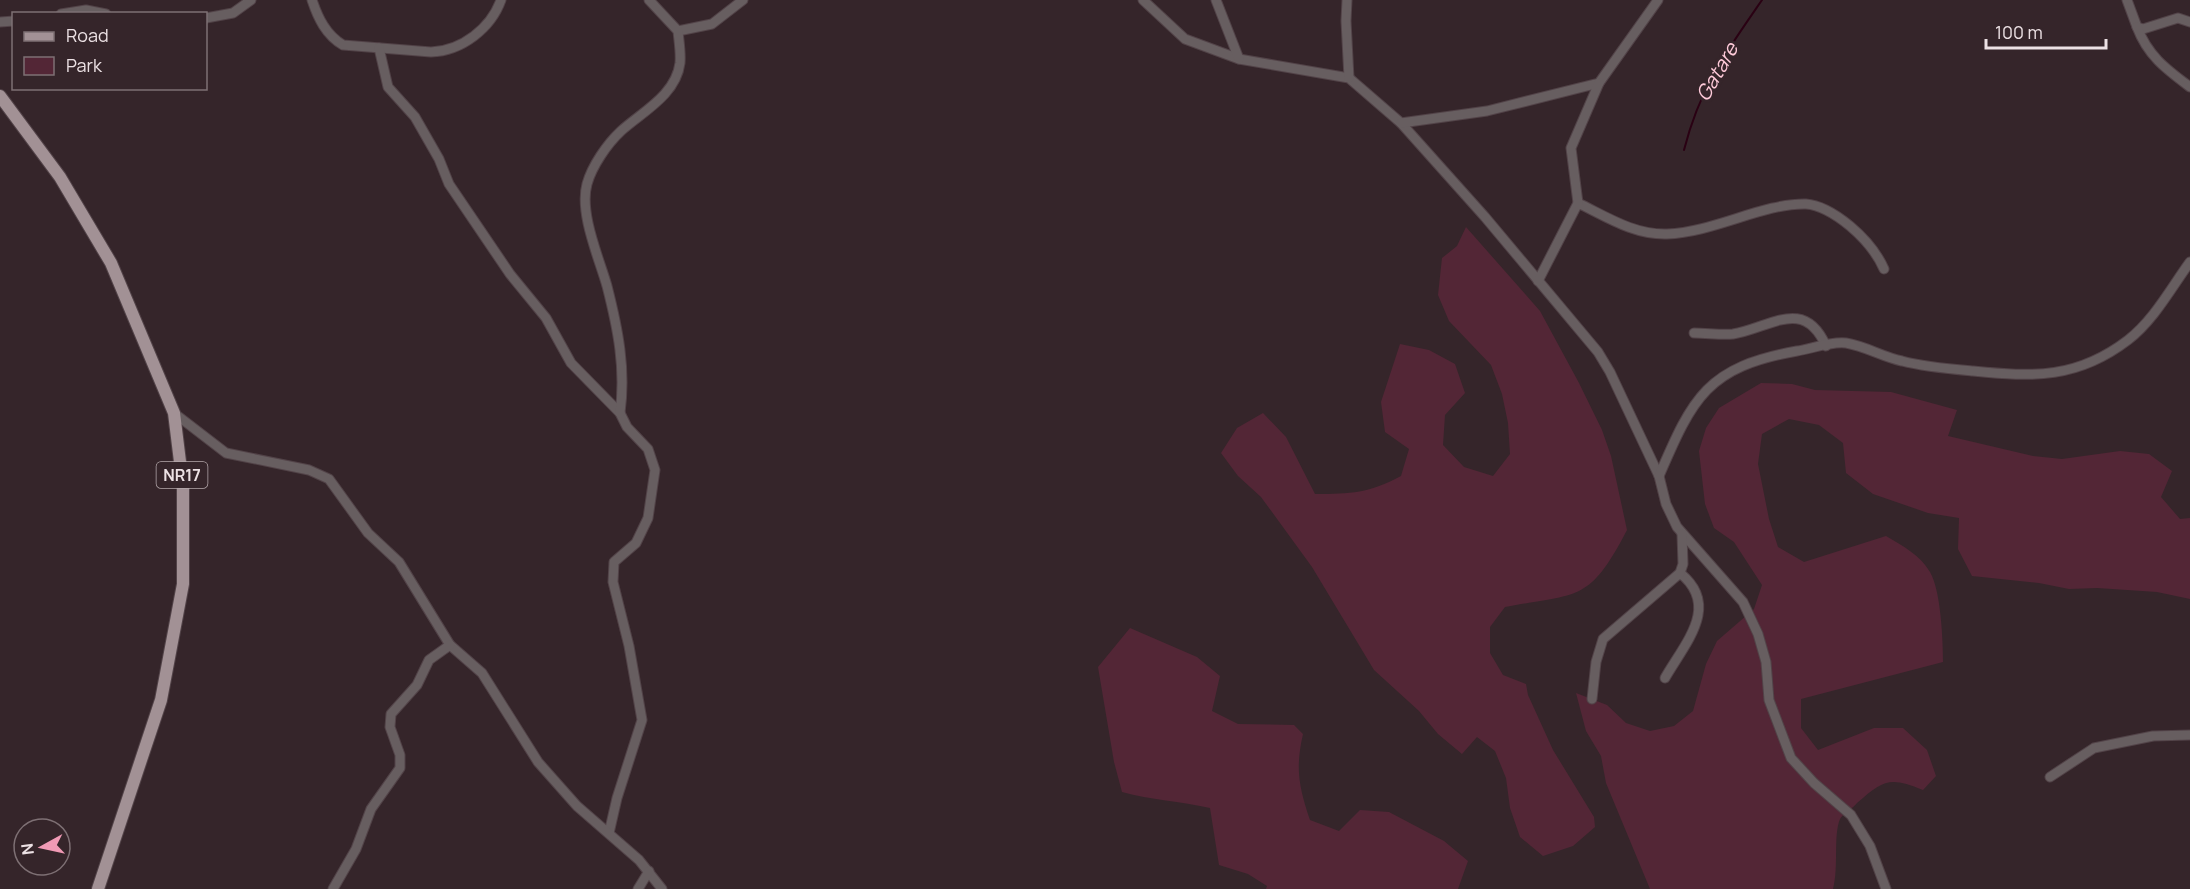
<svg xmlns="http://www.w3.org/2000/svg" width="2190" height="889" viewBox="0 0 2190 889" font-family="Manrope,sans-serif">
<rect width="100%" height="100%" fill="#35252a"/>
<g fill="#532636">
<path d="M1466 227 1540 311 1579 383 1602 430 1611 456 1627 530C1589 603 1579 593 1505 607L1490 627V653L1503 675 1526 684 1528 695 1553 750 1594 817 1595 827 1573 846 1543 856 1520 837 1510 808 1506 778 1495 751 1477 737 1462 754 1438 734 1419 711 1374 670 1312 567 1261 497 1238 476 1221 453 1237 428 1263 413 1286 437 1315 494C1351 494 1369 493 1401 476L1409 449 1385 432 1381 402 1400 344 1429 350 1455 364 1465 393 1445 415 1443 445 1464 467 1493 476 1510 454 1508 423 1502 394 1491 365 1449 321 1438 295 1442 258 1457 246Z"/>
<path d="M1761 383 1792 384 1815 390 1891 392 1957 410 1948 436 2033 456 2062 459 2120 451 2149 454 2172 471 2161 497 2180 519 2190 518V599L2157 592 2097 588 2069 589 2039 583 1972 576 1958 549 1959 518 1928 513 1873 494 1846 473 1843 443 1819 425 1789 419 1762 434 1758 464 1769 519 1778 547 1804 562 1886 536C1903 546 1920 555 1930 572 1941 591 1943 640 1943 662L1801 699V728L1818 750 1874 728H1903L1927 750 1936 776 1923 790C1890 776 1883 780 1857 803 1853 808 1843 814 1840 819 1833 836 1839 867 1833 889H1650L1606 783 1601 756 1586 731 1576 693 1607 705 1626 723 1650 731 1674 726 1693 711 1706 664 1717 641 1754 609 1762 585 1734 542 1714 528 1705 504 1699 451 1706 428 1719 408Z"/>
<path d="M1130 628 1197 657 1220 676 1212 711 1238 724 1294 725 1303 734C1295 769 1299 787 1310 820L1339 831 1360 810 1389 812 1444 841 1468 861 1458 889H1266L1267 886 1248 874 1219 865 1210 808C1180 801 1151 800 1122 792L1114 762 1098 667Z"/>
</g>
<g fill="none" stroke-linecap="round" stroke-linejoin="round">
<path stroke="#2a0113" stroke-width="2" d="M1684 150C1700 87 1726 52 1762 0"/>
<g stroke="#524348" stroke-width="11">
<g id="minor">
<path d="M312 0C318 18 326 35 343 45L431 52C462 51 491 28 501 0"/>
<path d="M1143 0 1185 39 1239 59 1349 78 1401 123 1485 217 1598 352 1610 372 1659 476 1666 504 1677 527 1743 602 1758 634 1766 662 1769 700 1791 758 1814 783 1851 815 1870 846 1886 889"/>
<path d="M1216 0 1239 59"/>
<path d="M1347 0 1346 21 1349 78"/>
<path d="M2127 0 2137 27 2143 29 2178 18 2190 22"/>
<path d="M61 14 86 10 106 14"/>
<path d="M206 18 233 13 251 0"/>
<path d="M0 22 14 21"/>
<path d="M2137 27C2148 56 2166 69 2190 87"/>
<path d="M678 31 712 24 743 0"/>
<path d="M379 48 388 87 415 117 439 159 449 184 510 274 546 318 571 363 620 413 627 427 648 449 655 470 648 518 636 543 614 562 613 582 629 646 642 720 617 798 609 833"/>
<path d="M1401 123 1487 111 1599 83 1658 0"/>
<path d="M1578 203C1607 217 1634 235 1667 234 1715 232 1763 203 1806 204 1821 205 1839 217 1850 226 1863 237 1877 253 1884 269"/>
<path d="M1538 281 1578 203 1571 148 1599 83"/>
<path d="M1694 333C1707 333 1721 335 1733 334 1770 328 1804 296 1826 346"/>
<path d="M174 413 226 453 309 470 329 479 368 533 399 562 450 645 482 673 538 762 577 806 639 860 662 889"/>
<path d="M620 413C626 369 618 329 607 286 599 258 579 213 587 184 592 166 607 144 621 131 642 112 676 95 680 63 681 53 679 42 678 31L649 0"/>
<path d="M1659 476C1693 397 1707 367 1797 351 1811 349 1831 341 1846 343 1865 346 1883 357 1902 361 1925 367 1950 369 1973 371 2034 377 2077 379 2128 340 2154 320 2171 288 2190 262"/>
<path d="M1665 678C1685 643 1721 606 1680 573"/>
<path d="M1592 699 1596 662 1603 639 1680 573 1683 564 1682 534"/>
<path d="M2050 777 2094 748 2153 736 2190 735"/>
<path d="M333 889 356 849 371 809 400 768V755L390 727 391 714 417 685 429 660 450 645"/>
<path d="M638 889 649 871"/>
</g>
</g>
<g stroke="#524348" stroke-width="14">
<path id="major" d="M0 96 60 177 111 263 174 413 183 486V584L161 700 98 889"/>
</g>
<use href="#minor" stroke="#675e60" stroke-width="9"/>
<use href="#major" stroke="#a29195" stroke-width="12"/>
</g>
<g text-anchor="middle" stroke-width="6" stroke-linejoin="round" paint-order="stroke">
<rect fill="#35252a" stroke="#b5a9ac" stroke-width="1.5" x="156.5" y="462" width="51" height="26" rx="4.5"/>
<g font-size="16" font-weight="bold" fill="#ece1e4">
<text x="182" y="481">NR17</text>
</g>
<g font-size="20" font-style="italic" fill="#ffcbda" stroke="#35252a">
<text transform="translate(1717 72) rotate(-60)" y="7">Gatare</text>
</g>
</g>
<rect x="12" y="12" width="195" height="78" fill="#35252a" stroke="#7e7074" stroke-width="1.5"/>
<rect x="24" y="32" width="30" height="9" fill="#a29195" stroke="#7e7074" stroke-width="1.5"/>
<text x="66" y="42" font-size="18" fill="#ece1e4">Road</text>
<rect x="24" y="57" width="30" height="18" fill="#532636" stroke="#7e7074" stroke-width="1.5"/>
<text x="66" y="72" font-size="18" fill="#ece1e4">Park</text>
<g transform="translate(42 847) rotate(262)"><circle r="28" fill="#35252a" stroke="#7e7074" stroke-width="1.5"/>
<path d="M0-4.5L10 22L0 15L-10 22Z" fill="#f09ab5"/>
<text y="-9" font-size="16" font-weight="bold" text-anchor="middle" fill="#ece1e4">N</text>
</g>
<path d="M1986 39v9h120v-9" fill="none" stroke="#ece1e4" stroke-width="3"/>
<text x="1995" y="39" font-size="18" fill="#ece1e4" stroke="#35252a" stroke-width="4.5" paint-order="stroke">100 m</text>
</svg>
